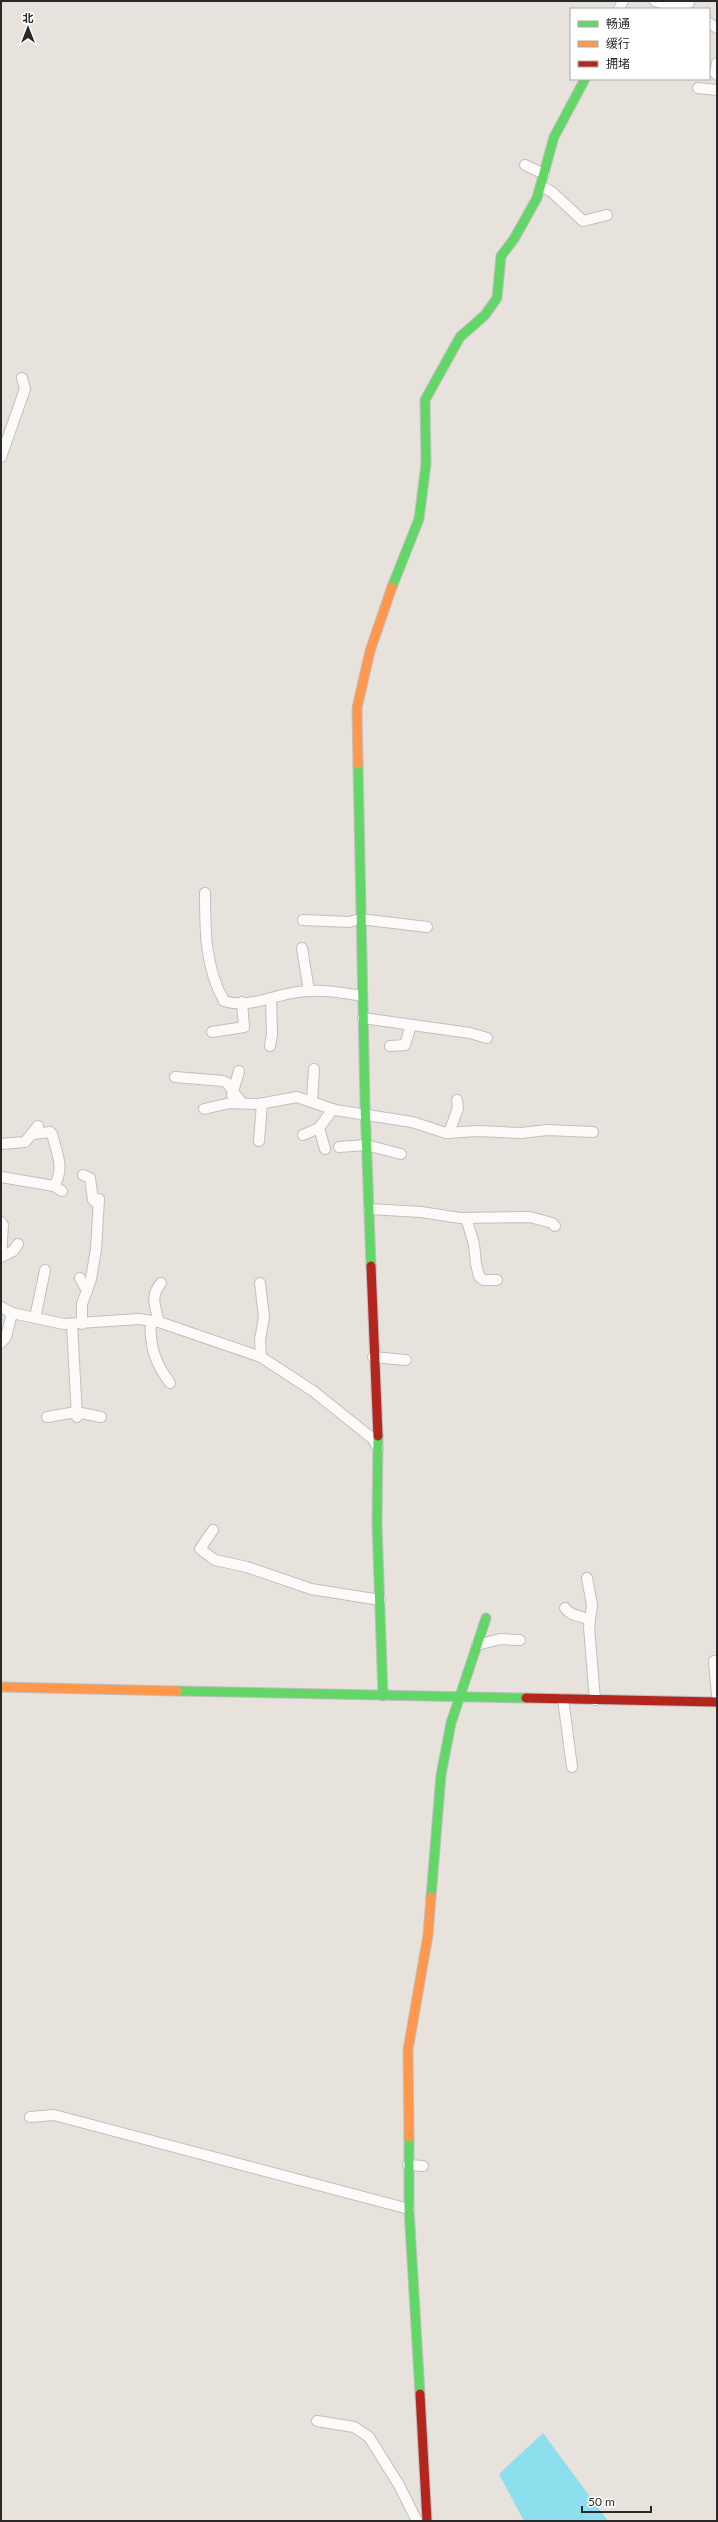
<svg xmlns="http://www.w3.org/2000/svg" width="718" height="2522" viewBox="0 0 718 2522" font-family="Lato,'Noto Sans SC',sans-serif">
<rect width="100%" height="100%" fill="#e8e2dd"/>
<path fill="#8ddfed" d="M543 2433 608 2521H524L499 2474Z"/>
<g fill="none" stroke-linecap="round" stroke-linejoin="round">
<g stroke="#c1bfbf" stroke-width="12">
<g id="street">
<path d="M655 1 668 5 689 3"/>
<path d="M619 9 623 1"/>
<path d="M709 23 717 28"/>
<path d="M717 63 715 73 717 75"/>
<path d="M698 88 717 90"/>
<path d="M525 165 544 174"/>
<path d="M541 186 552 192 583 221 607 215"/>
<path d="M1 457 25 389 22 378"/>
<path d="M205 893C205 931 205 967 224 1001 249 1009 273 995 298 992 320 989 340 992 362 996"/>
<path d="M303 920 349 922 360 919 427 927"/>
<path d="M302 948 309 991"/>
<path d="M363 1018 470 1033 487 1038"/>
<path d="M212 1032 244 1027 242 1002"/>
<path d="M270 1046 272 1035 271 998"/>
<path d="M390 1046 405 1045 411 1025"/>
<path d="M175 1077 223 1081 227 1083 241 1102"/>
<path d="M232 1095 239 1071"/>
<path d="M312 1101 314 1069"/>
<path d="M204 1109 230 1103 259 1104 297 1097 335 1110 412 1122 446 1133 478 1131 521 1133 547 1130 593 1132"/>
<path d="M449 1133 458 1108 457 1100"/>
<path d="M33 1134 50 1132 52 1134C57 1153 65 1169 54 1186"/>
<path d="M303 1135 319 1128"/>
<path d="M259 1141 262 1104"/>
<path d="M1 1144 25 1142 38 1126"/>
<path d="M339 1147 366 1145 401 1154"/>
<path d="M325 1149 319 1128 333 1109"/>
<path d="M83 1175 90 1178 93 1200 98 1204"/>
<path d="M1 1177 54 1186 62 1191"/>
<path d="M369 1209 421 1212 460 1218 530 1217 552 1223 555 1226"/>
<path d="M466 1218 474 1244 476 1264 479 1276 483 1280H497"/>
<path d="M1 1222 3 1225 1 1255"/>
<path d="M1 1257 13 1251 18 1244"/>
<path d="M80 1278 87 1291"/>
<path d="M260 1283 264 1317 260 1340 261 1357"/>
<path d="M1 1307 12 1313 64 1324 139 1319 159 1322 261 1357 313 1391 373 1439 378 1448"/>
<path d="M35 1318 45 1270"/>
<path d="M151 1321C149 1345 155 1363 170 1383"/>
<path d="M159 1322C155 1306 150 1296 161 1283"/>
<path d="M72 1324 77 1417"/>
<path d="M82 1324V1304L91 1279 96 1249 99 1199"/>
<path d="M1 1343 6 1337 12 1313"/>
<path d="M373 1357 406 1360"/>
<path d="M47 1417 76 1412 101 1417"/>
<path d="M213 1530 200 1549 215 1560 247 1567 311 1589 380 1600"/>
<path d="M587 1578 592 1605 589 1627 595 1700"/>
<path d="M565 1608C572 1618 582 1614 590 1621"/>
<path d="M477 1645 500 1639 520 1640"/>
<path d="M714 1661 717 1695"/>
<path d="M563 1699 572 1767"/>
<path d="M30 2117 54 2115 409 2209"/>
<path d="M408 2165 423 2166"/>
<path d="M317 2421 354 2427 369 2437 399 2485 417 2521"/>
</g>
</g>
<g stroke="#c1bfbf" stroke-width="11">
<g id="fast">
<path d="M392 587 419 519 426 464 425 400 460 337 485 315 497 298 501 256 514 239 537 198 554 137 585 79"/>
<path d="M358 764 365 1104 371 1266"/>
<path d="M378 1436 377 1525 383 1696"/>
<path d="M177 1691 526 1698"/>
<path d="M431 1897 441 1775 451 1723 486 1618"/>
<path d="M409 2137V2209L420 2394"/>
</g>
</g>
<g stroke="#c1bfbf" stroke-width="11">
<g id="slow">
<path d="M358 764 357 708 370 651 392 587"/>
<path d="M1 1687 177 1691"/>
<path d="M409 2137 408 2050 428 1935 431 1897"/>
</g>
</g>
<g stroke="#c1bfbf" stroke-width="11">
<g id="jam">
<path d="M371 1266 378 1436"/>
<path d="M526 1698 717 1702"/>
<path d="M420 2394 427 2521"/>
</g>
</g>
<use href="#street" stroke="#fcfbfa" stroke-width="10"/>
<use href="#fast" stroke="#63d668" stroke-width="9"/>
<use href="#slow" stroke="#ff974d" stroke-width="9"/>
<use href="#jam" stroke="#b3261e" stroke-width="9"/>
</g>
<rect width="718" height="2522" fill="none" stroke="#292929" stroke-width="4"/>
<rect x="570" y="8" width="140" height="72" fill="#ffffff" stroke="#a9a9a9"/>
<rect x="578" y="21" width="20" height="6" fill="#63d668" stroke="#a9a9a9"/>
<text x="606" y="28" font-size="12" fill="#292929">畅通</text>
<rect x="578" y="41" width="20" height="6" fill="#ff974d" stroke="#a9a9a9"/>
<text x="606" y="48" font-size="12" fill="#292929">缓行</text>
<rect x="578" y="61" width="20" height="6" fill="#b3261e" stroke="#a9a9a9"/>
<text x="606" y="68" font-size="12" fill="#292929">拥堵</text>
<g transform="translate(28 28)" stroke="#ffffff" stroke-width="3" paint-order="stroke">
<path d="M0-3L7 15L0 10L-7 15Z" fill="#292929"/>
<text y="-6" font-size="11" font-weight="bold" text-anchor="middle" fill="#292929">北</text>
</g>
<path d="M582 2506v6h69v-6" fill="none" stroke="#292929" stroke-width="2"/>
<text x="588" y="2506" font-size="12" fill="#292929" stroke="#ffffff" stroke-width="3" paint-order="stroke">50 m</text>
</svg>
